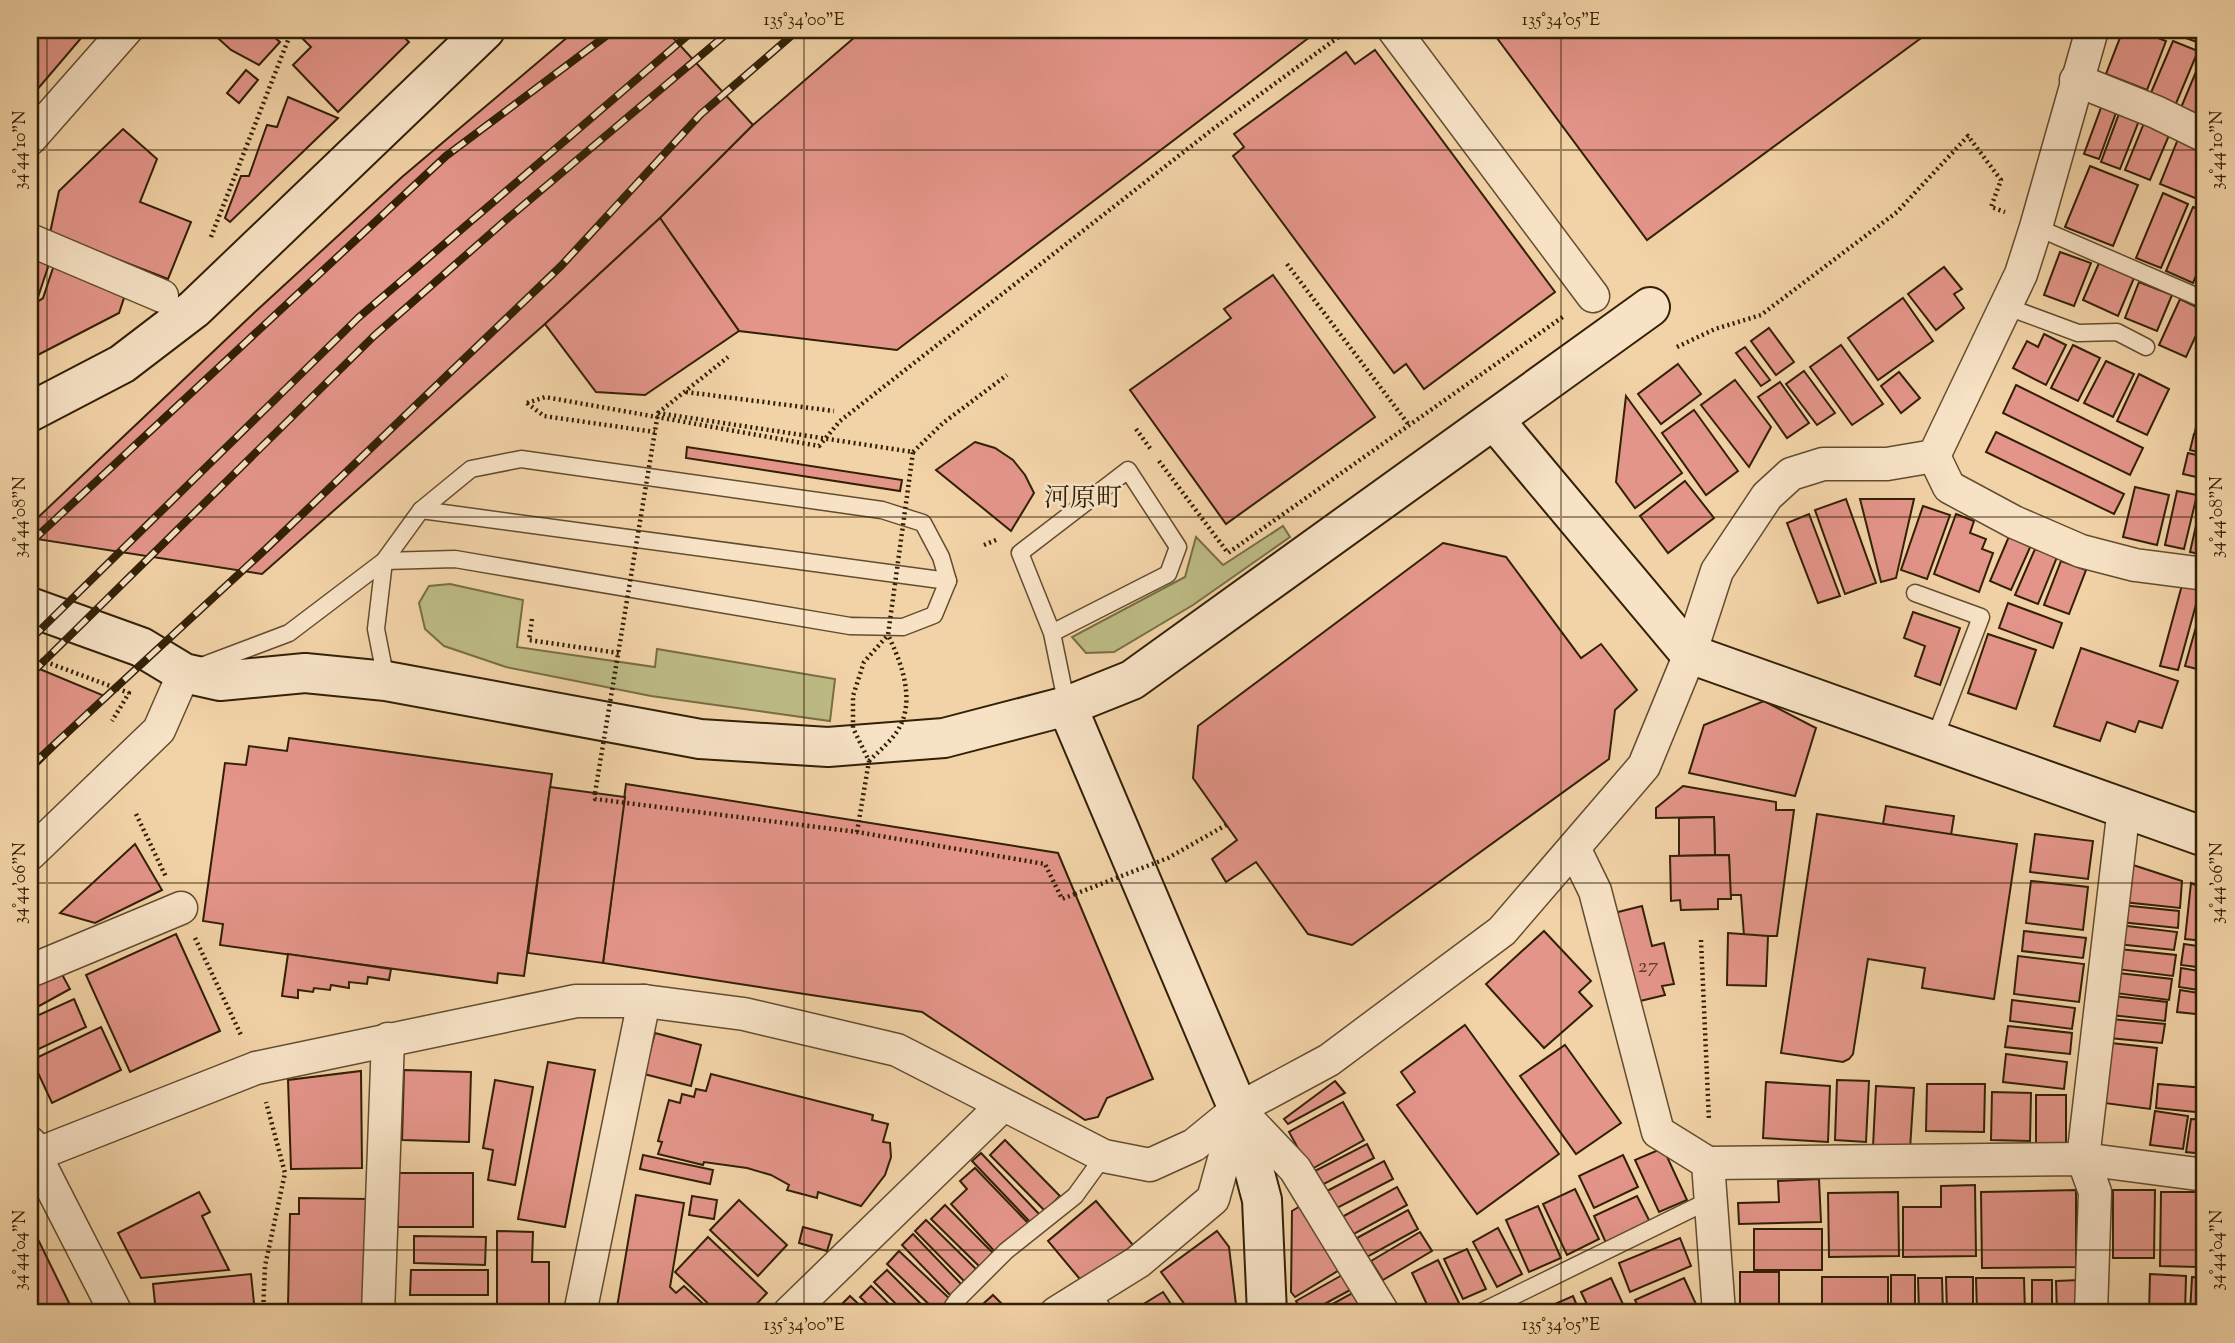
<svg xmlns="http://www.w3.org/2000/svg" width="2235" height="1343" viewBox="0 0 2235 1343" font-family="'Sorts Mill Goudy','Noto Serif JP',serif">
<rect width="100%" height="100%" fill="#f2d3a7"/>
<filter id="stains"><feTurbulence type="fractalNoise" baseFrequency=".00286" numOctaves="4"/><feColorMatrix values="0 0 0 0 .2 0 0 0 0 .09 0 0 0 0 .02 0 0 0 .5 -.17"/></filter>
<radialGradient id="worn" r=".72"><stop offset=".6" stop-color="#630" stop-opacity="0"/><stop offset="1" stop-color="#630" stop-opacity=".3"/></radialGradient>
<g fill="#bdbb85" stroke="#786e45" stroke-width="2">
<path d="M1283 526 1290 537 1193 605 1114 652 1086 653 1072 637 1185 577 1196 537 1223 565Z"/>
<path d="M450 584 523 600 517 647 655 667 657 649 835 679 830 721 651 696 506 667 444 646 425 629 419 603 429 586Z"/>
</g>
<g fill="#e4958a" stroke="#322005" stroke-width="2">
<path d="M30 30H88L30 98Z"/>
<path d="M209 30H266L280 42 259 65 231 50Z"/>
<path d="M306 30H396L409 42 338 112 293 65 311 47 302 38 309 32Z"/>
<path d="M576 30H666L753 125 660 218 545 324 262 574 30 538V525L255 312 402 177Z"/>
<path d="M863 30H1319L897 350 739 331 660 218 753 125Z"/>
<path d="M1491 30H1932L1647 240Z"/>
<path d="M2123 30H2137L2166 41 2147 90 2106 74Z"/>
<path d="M2182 30H2205V45L2180 36Z"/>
<path d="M2173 41 2198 51 2175 106 2150 95Z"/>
<path d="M1375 50 1555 292 1424 389 1406 364 1394 373 1233 156 1244 147 1234 134 1346 52 1355 64Z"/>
<path d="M2203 55 2205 57V121L2180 110Z"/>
<path d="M246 70 258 80 239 103 227 93Z"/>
<path d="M288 97 338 118 230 222 225 218 241 176H249L267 125 277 127Z"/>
<path d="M2102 105 2117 110 2099 159 2084 154Z"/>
<path d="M2120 111 2140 118 2120 169 2101 162Z"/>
<path d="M2144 123 2170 133 2150 180 2125 170Z"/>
<path d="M123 129 157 159 140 202 191 222 168 279 50 233 59 191Z"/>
<path d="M2178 139 2205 150V202L2160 184Z"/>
<path d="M2090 166 2138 185 2113 246 2065 227Z"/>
<path d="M2163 193 2188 204 2161 268 2136 258Z"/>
<path d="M2193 207 2205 212V254L2193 283 2166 271Z"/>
<path d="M660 218 739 331 645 395 596 392 545 324Z"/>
<path d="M2060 252 2091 263 2074 306 2044 295Z"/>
<path d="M30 255 50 261 38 297 30 302Z"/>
<path d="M2099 263 2134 278 2118 316 2083 300Z"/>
<path d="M54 265 126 292 119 313 30 359V307L43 298Z"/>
<path d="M1944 267 1962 289 1954 294 1964 308 1936 330 1908 294Z"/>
<path d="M1273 275 1375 417 1226 524 1130 390 1231 318 1224 309Z"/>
<path d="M2139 282 2172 295 2157 331 2125 318Z"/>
<path d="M1903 298 1933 341 1878 380 1848 338Z"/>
<path d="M2180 299 2205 311V316L2186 357 2159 345Z"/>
<path d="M1769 328 1794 362 1776 375 1751 341Z"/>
<path d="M2044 334 2066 345 2046 385 2013 368 2027 341 2038 347Z"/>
<path d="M1841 345 1883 404 1852 425 1810 367Z"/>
<path d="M2073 345 2100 358 2078 401 2051 388Z"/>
<path d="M1745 347 1770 380 1761 386 1736 353Z"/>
<path d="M2106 361 2134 374 2113 417 2084 403Z"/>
<path d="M1678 364 1701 394 1661 424 1638 394Z"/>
<path d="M1804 371 1835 413 1817 425 1786 384Z"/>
<path d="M1899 372 1920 398 1901 413 1881 386Z"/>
<path d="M2139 374 2169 389 2147 435 2117 421Z"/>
<path d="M1735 380 1771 427 1749 467 1701 405Z"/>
<path d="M1780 382 1809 423 1787 438 1758 397Z"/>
<path d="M2016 385 2143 448 2130 475 2003 413Z"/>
<path d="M1626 396 1682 473 1635 508 1616 482Z"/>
<path d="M1694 410 1738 471 1706 495 1662 433Z"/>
<path d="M2198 417 2205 418V434L2195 432Z"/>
<path d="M1996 432 2124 494 2114 514 1986 452Z"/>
<path d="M2194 434 2205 436V454L2190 450Z"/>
<path d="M975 442 995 448 1013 460 1025 475 1034 493 1011 531 936 470Z"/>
<path d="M687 447 902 480 900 491 686 458Z"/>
<path d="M2188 453 2205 457V479L2183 474Z"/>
<path d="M1685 481 1714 518 1668 553 1640 516Z"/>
<path d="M2135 487 2169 495 2157 545 2123 537Z"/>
<path d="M2177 491 2197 495 2184 549 2165 545Z"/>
<path d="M2203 495H2205L2204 555 2190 552Z"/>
<path d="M1846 499 1876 583 1845 594 1815 510Z"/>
<path d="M1860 499H1914L1896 578 1881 582Z"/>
<path d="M1923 506 1950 515 1927 579 1901 570Z"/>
<path d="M1809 514 1840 596 1818 603 1787 523Z"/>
<path d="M1956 514 1974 521 1970 533 1986 539 1982 549 1993 553 1979 592 1934 574Z"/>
<path d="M2010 534 2032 543 2011 590 1990 581Z"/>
<path d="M1443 543 1506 557 1581 658 1601 644 1637 690 1615 710 1609 759 1352 945 1308 934 1256 862 1226 882 1212 859 1237 840 1193 778 1198 726Z"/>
<path d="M2035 549 2057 557 2038 604 2015 595Z"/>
<path d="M2061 561 2086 570 2069 614 2044 605Z"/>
<path d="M2182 585 2200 590 2178 670 2160 666Z"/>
<path d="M2205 595V671L2185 666Z"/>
<path d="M2008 603 2062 623 2053 648 1999 628Z"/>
<path d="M1913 612 1960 628 1940 685 1915 676 1925 646 1904 638Z"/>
<path d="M1988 634 2036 650 2016 709 1968 693Z"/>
<path d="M2081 648 2178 681 2162 728 2139 721 2135 732 2107 722 2100 741 2054 726Z"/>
<path d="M30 665 107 697 30 773Z"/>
<path d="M1764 701 1816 728 1795 796 1689 773 1704 725Z"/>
<path d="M289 738 552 774 524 976 498 973 497 983 220 945 223 924 203 921 225 763 246 765 249 746 287 751Z"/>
<path d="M626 784 1058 853 1153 1079 1107 1098 1098 1117 1085 1120 922 1012 603 963Z"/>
<path d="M1683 786 1776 802V810H1794L1777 936H1744L1741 895H1730L1729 855H1715L1714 817 1656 818V808Z"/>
<path d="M550 787 625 797 603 963 528 953Z"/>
<path d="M1886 806 1954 816 1951 835 1883 824Z"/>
<path d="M1817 814 2017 844 1994 999 1922 988 1925 968 1868 959 1853 1054 1849 1059 1843 1062 1781 1053Z"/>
<path d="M1714 817 1715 855 1679 856V818Z"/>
<path d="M2035 834 2093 841 2088 879 2030 872Z"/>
<path d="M135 844 162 890 95 923 60 913Z"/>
<path d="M1729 855 1731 899H1718V909L1681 910 1680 900 1671 901 1670 856Z"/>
<path d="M2127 863 2182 881 2180 908 2123 902Z"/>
<path d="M2031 881 2088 887 2083 930 2026 923Z"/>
<path d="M2191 883 2205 889V941L2185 939Z"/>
<path d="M2121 905 2179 911 2178 928 2120 922Z"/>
<path d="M1642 906 1652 946 1664 943 1674 984 1662 986 1665 995 1636 1002 1614 913Z"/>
<path d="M2119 925 2177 932 2174 950 2117 944Z"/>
<path d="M1544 931 1591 981 1579 992 1592 1006 1544 1048 1486 984Z"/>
<path d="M2024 931 2086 938 2083 958 2022 951Z"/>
<path d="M1728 933 1768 936 1766 986 1727 985Z"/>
<path d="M176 934 220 1031 130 1072 86 975Z"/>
<path d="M2184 944 2205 947V968L2181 965Z"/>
<path d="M2119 949 2176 955 2173 976 2116 969Z"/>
<path d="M288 954 391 969 389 980 368 977 367 984 349 982V988L331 985 330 990 314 988 313 992 298 990V998L282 996Z"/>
<path d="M2018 956 2084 964 2079 1002 2014 994Z"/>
<path d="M58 967 70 989 30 1011V983Z"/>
<path d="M2181 968 2205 972V991L2179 987Z"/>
<path d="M2118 973 2172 979 2169 1000 2115 993Z"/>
<path d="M2180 990 2205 994V1015L2177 1012Z"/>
<path d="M2113 996 2167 1002 2165 1021 2111 1015Z"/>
<path d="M74 999 86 1027 30 1053V1019Z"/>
<path d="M2012 1000 2075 1008 2072 1029 2010 1021Z"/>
<path d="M2111 1019 2165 1024 2162 1043 2109 1038Z"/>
<path d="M1465 1025 1559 1154 1477 1214 1397 1105 1415 1092 1401 1072Z"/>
<path d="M2008 1026 2072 1033 2070 1054 2005 1047Z"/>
<path d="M101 1027 121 1070 52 1103 32 1060Z"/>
<path d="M655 1033 701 1045 691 1086 644 1074Z"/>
<path d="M2111 1043 2157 1048 2150 1109 2104 1103Z"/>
<path d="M1565 1045 1621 1123 1576 1154 1520 1076Z"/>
<path d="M2006 1054 2067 1062 2064 1089 2003 1082Z"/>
<path d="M548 1062 595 1070 565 1227 518 1219Z"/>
<path d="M404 1070 471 1072 469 1142 402 1140Z"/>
<path d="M361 1071 362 1168 291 1169 288 1080Z"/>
<path d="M711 1074 873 1115 872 1120 888 1124 883 1142 890 1143 891 1157 885 1175 861 1206 818 1192 817 1198 787 1190 789 1185 771 1175 747 1168 704 1162 703 1165 658 1154 662 1142 658 1141 669 1100 680 1103 682 1094 694 1097 696 1089 706 1091Z"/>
<path d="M495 1080 533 1087 515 1185 488 1180 493 1150 483 1148Z"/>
<path d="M1837 1080 1869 1081 1866 1142 1835 1140Z"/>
<path d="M1335 1081 1345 1093 1288 1124 1284 1119Z"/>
<path d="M1766 1082 1830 1086 1828 1142 1763 1138Z"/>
<path d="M1927 1084H1985L1984 1132 1926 1131Z"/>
<path d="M2158 1084 2205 1088V1113L2156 1108Z"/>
<path d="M1876 1086 1914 1088 1910 1149 1873 1147Z"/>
<path d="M1992 1092 2031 1093 2030 1141 1991 1140Z"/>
<rect x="2036" y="1095" width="30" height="49"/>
<path d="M1343 1102 1364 1140 1310 1170 1289 1132Z"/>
<path d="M2155 1111 2188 1116 2183 1149 2150 1145Z"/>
<path d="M2191 1119 2205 1120V1154L2186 1152Z"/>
<path d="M1005 1140 1060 1196 1045 1211 990 1155Z"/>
<path d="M1367 1144 1374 1158 1320 1186 1313 1172Z"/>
<path d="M1663 1148 1687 1200 1659 1212 1635 1160Z"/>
<path d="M981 1153 1041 1216 1032 1224 972 1161Z"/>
<path d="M643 1155 713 1170 710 1184 640 1169Z"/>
<path d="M1623 1155 1638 1187 1594 1208 1579 1176Z"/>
<path d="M1384 1161 1393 1179 1337 1208 1327 1191Z"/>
<path d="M975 1168 1029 1224 997 1254 951 1204 967 1189 960 1181Z"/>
<rect x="398" y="1173" width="75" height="54"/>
<path d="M1819 1179 1821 1222 1739 1224 1738 1203 1779 1202 1778 1181Z"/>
<path d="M1975 1185 1976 1256 1903 1257V1207H1941V1186Z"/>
<path d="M1397 1187 1407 1205 1352 1235 1342 1217Z"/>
<path d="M1575 1189 1599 1239 1567 1255 1543 1204Z"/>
<path d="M2076 1190V1267L1982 1268 1981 1192Z"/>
<path d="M2113 1190H2155L2154 1258H2113Z"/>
<path d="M199 1192 210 1212 202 1216 229 1270 141 1278 118 1233Z"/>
<path d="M1898 1192 1899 1256 1829 1257 1828 1193Z"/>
<path d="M2161 1192H2197V1267L2160 1266Z"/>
<path d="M636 1195 684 1203 670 1287 676 1293 684 1286 713 1313H616Z"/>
<path d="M692 1196 717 1200 714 1219 689 1215Z"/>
<path d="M1637 1196 1650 1222 1606 1243 1594 1216Z"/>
<path d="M299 1198 367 1199 364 1309 288 1306 290 1214H299Z"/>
<path d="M739 1200 787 1245 758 1276 710 1230Z"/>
<path d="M1096 1201 1133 1245 1084 1284 1048 1241Z"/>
<path d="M945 1205 995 1255 981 1268 931 1219Z"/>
<path d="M1302 1205 1341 1269 1295 1297 1291 1292 1292 1211Z"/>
<path d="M1538 1206 1561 1258 1529 1272 1506 1220Z"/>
<path d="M1408 1210 1418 1229 1367 1257 1357 1238Z"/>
<path d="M926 1220 977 1270 965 1282 915 1231Z"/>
<path d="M30 1223 74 1313H30Z"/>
<path d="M803 1227 832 1235 827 1251 799 1243Z"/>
<path d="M1498 1228 1522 1274 1497 1287 1473 1242Z"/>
<rect x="1754" y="1229" width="68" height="41"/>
<path d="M497 1231 533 1232 532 1262H549V1305H497Z"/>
<path d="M1217 1231 1229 1247 1237 1313H1191L1161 1272Z"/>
<path d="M1420 1232 1432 1251 1383 1280 1371 1261Z"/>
<path d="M913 1234 963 1286 952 1297 902 1245Z"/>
<path d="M414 1236 486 1237 485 1265 414 1263Z"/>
<path d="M708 1237 767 1293 748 1313H718L675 1272Z"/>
<path d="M1680 1238 1691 1266 1630 1292 1619 1263Z"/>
<path d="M1467 1249 1486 1289 1463 1299 1444 1259Z"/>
<path d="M899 1251 951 1300 938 1313 887 1264Z"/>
<path d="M1438 1260 1460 1305 1443 1313H1431L1412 1273Z"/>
<path d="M411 1270H488V1295H410Z"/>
<path d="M887 1270 930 1313H905L874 1282Z"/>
<rect x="1740" y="1272" width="39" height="41"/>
<path d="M251 1274 255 1313H156L153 1284Z"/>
<path d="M1344 1274 1352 1289 1308 1313H1303L1296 1301Z"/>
<path d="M2150 1274 2186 1276 2185 1313H2149Z"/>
<rect x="1891" y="1275" width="24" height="38"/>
<rect x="1822" y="1277" width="66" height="36"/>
<path d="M1946 1277H1973V1313H1947Z"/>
<path d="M2192 1277 2205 1278V1313H2190Z"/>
<path d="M1611 1278 1627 1313H1591L1581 1292Z"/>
<path d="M1684 1278 1700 1313H1641L1635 1300Z"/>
<path d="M1918 1278H1942L1943 1313H1919Z"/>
<path d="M1976 1278H2024L2025 1313H1977Z"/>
<rect x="2032" y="1280" width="20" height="33"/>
<path d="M2079 1280 2080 1313H2057L2056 1281Z"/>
<path d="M871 1286 898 1313H876L860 1297Z"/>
<path d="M1356 1291 1364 1305 1350 1313H1316Z"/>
<path d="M1163 1292 1177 1313H1129Z"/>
<path d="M993 1295 1011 1313H973Z"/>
<path d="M850 1296 868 1313H846L839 1307Z"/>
<path d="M1573 1296 1580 1313H1551L1548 1307Z"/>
</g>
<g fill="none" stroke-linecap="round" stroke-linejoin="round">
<g stroke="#624d2e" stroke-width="19">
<g id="lane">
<path d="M2036 227 2205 300"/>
<path d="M2005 306 2078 333 2117 332 2146 347"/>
<path d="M521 459 882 510 923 523 941 557 948 581 934 615 903 627 850 626 455 559 384 561 421 510 471 469Z"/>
<path d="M421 510 948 581"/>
<path d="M384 561 376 629 386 680"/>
<path d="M1915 593 1981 617 1934 740"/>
<path d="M1052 633 1168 574 1178 547 1128 470 1020 553 1052 633 1067 706"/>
<path d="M199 667 289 633 384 561"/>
<path d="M1092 1291 1105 1313"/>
<path d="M948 1313 958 1299 1006 1251 1075 1196 1104 1156"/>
<path d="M1479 1313 1710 1200"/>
</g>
</g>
<g stroke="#624d2e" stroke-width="35">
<g id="street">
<path d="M1394 30 1593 296"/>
<path d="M2076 80 2156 112 2205 136"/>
<path d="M30 139 126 30"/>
<path d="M30 240 162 296"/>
<path d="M1934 456 1949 487 2014 522 2081 551 2135 565 2205 574"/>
<path d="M1574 848 1595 891 1658 1132 1708 1163 1719 1313"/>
<path d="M30 854 159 730 184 673"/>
<path d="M30 971 181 908"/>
<path d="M1238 1109 1295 1169 1383 1313"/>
<path d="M30 1143 35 1155 256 1068 576 1001H644L744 1014 897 1050 1104 1156 1150 1165 1194 1145 1238 1109 1329 1060 1502 931 1644 766 1690 654 1717 571 1767 496 1791 474 1823 464H1887L1934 456 2021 274 2036 227 2092 30"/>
<path d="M35 1155 116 1313"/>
<path d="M1708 1163 2083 1159 2205 1175"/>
<path d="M378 1313 388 1039"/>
<path d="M580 1313 644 1001"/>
<path d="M789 1313 1003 1105"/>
<path d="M1056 1313 1138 1262 1213 1199 1238 1109"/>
<path d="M2091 1313 2095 1192 2083 1159 2124 807"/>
</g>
</g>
<g stroke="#322005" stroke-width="42">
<g id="secondary">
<path d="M30 412 122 364 194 309 485 30"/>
<path d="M1494 420 1690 654 2205 837"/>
<path d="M30 607 141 647 184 673 220 681 305 673 386 681 700 739 828 747 944 738 1067 706 1132 680 1650 307"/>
<path d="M1067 706 1238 1109 1262 1200 1267 1313"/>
</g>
</g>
<g stroke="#322005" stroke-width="4.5" stroke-dasharray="2 3.5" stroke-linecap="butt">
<path d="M211 237 292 30"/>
<path d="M1287 264 1409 425"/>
<path d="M1677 347 1715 329 1761 315 1897 212 1968 136 2001 180 1991 207 2005 212"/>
<path d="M686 392 834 411"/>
<path d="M527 403 545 397 819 446 840 421 1213 129 1348 30"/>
<path d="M527 403 544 416 655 432"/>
<path d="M658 413 728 357"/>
<path d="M1136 429 1152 451"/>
<path d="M913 452 943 423 1007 375"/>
<path d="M1159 461 1228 553 1564 316"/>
<path d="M984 545 996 540"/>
<path d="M532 619 529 640 619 653"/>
<path d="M30 656 129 693 112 721"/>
<path d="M595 793V799L857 832 1045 864 1062 899 1075 894"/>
<path d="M136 814 166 877"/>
<path d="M857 832 859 820"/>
<path d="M195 938 241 1035"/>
<path d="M1701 940 1709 1121"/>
<path d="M263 1313 265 1266 285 1173 266 1102"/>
</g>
<use href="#lane" stroke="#f7e2c6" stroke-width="16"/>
<use href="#street" stroke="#f7e2c6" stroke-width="32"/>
<use href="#secondary" stroke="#f7e2c6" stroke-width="38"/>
<g stroke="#322005" stroke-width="8">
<g id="rail">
<path d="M30 543 446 156 614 30"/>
<path d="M30 640 358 318 694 30"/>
<path d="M30 675 374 336 507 219 731 30"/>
<path d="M30 767 268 547 561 266 701 114 798 30"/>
</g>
</g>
<use href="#rail" stroke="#f7e2c6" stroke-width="5" stroke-dasharray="16" stroke-linecap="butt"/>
<g stroke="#322005" stroke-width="4.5" stroke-dasharray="2 3.5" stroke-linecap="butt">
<path d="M869 761C878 752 889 743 896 733 917 703 902 664 888 635"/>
<path d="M595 793 658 413 913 452 888 635 864 662 853 696V728L869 761 859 820"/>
<path d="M1075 894 1168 858 1226 825"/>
</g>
</g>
<path fill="none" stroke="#322005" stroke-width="2" stroke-opacity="0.45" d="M47 30V1313M804 30V1313M1561 30V1313M30 150H2205M30 517H2205M30 883H2205M30 1250H2205"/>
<g text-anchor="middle" stroke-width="5" stroke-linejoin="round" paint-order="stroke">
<g font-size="21" fill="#5e3d26">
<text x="1648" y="972">27</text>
</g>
<g font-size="26" fill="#322005" stroke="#f7e2c6">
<text x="1083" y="506">河原町</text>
</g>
</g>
<rect width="2235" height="1343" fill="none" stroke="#f2d3a7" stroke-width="77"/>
<rect x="38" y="38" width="2158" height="1266" fill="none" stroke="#322005" stroke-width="2.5"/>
<g font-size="18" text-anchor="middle" fill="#322005">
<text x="804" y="25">135°34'00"E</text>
<text x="1561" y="25">135°34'05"E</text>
<text transform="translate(19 150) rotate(-90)" y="6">34°44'10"N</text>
<text transform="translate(2216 150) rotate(-90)" y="6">34°44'10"N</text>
<text transform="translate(19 517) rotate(-90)" y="6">34°44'08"N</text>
<text transform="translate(2216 517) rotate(-90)" y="6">34°44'08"N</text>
<text transform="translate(19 883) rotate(-90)" y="6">34°44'06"N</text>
<text transform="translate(2216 883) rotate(-90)" y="6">34°44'06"N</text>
<text transform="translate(19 1250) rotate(-90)" y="6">34°44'04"N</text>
<text transform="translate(2216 1250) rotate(-90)" y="6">34°44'04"N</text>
<text x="804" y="1330">135°34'00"E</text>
<text x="1561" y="1330">135°34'05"E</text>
</g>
<rect width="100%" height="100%" filter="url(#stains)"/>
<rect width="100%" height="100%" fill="url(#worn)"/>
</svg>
